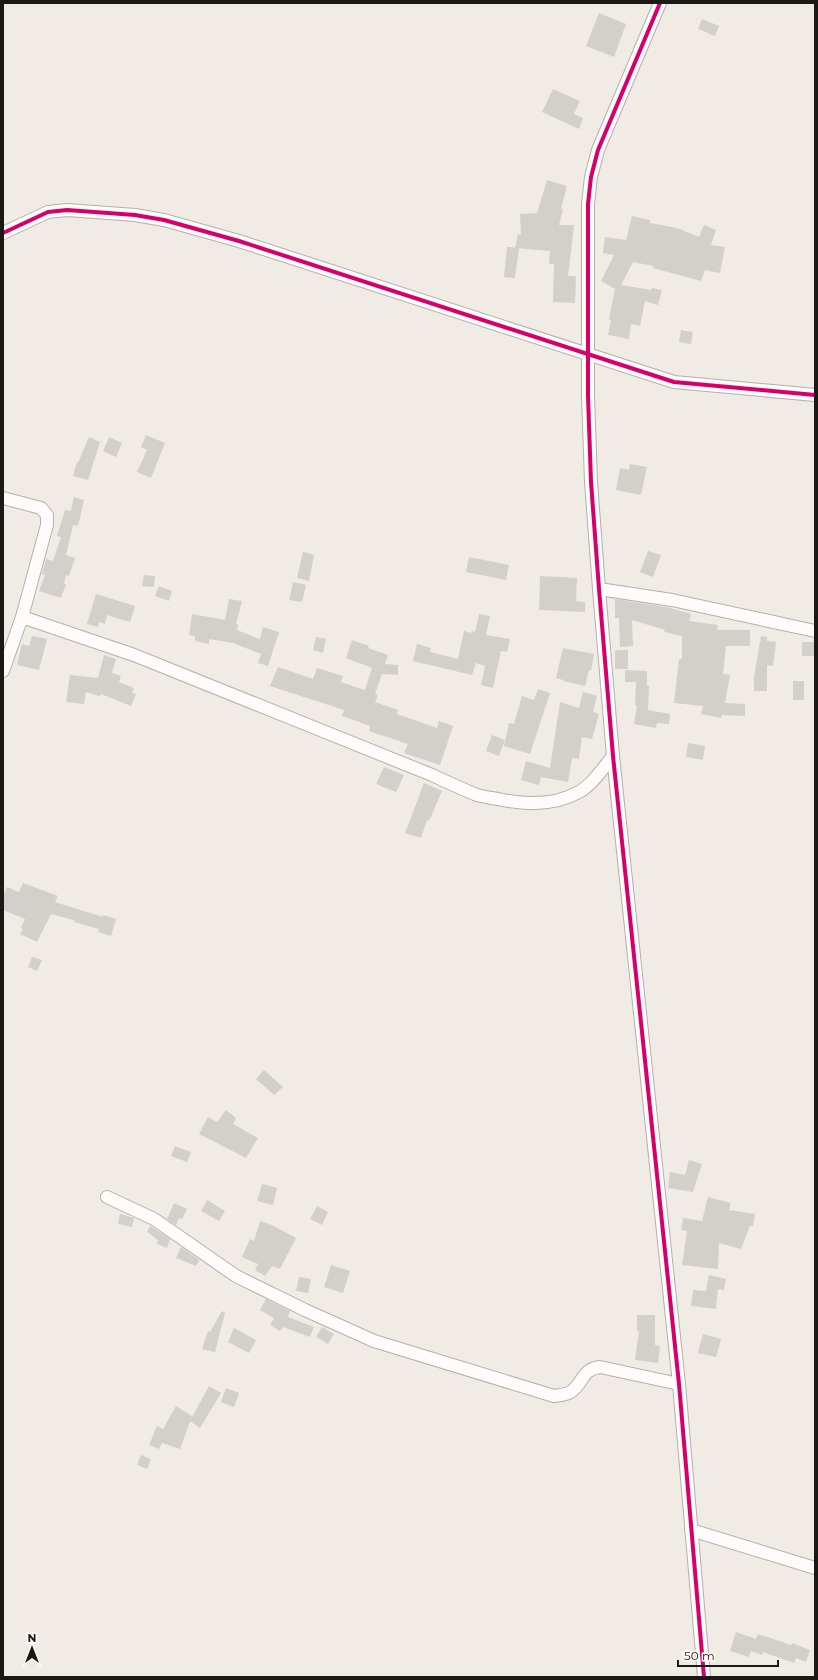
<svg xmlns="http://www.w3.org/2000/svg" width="818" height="1680" viewBox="0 0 818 1680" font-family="Montserrat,sans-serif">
<rect width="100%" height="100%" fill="#f0ebe5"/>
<g fill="#d3cfcb">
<path d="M599 13 626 24 614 57 586 46Z"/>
<path d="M702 19 719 26 715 36 698 29Z"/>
<path d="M553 89 580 101 574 114 583 118 579 129 542 112Z"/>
<path d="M547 180 567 186 561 209H563L559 225H574L568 276H576L575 303 553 302 554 264H549L550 251 515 248 518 234 521 235 520 214 537 213Z"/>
<path d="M632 216 650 220V223L677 228 699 237 704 225 716 230 711 245 725 247 720 273 705 270 701 281 653 268 654 266 633 262 621 285 651 290 652 288 662 290 658 305 645 301 640 326 631 324 629 339 608 335 611 320 609 319 615 289 601 281 614 255 603 253 605 237 626 240Z"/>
<path d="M507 247 519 248 515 278 504 277Z"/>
<path d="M681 330 693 332 691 344 679 342Z"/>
<path d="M146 435 165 443 151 478 137 472 147 450 141 447Z"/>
<path d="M89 437 100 442 88 480 73 476 77 462 78 463Z"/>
<path d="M109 437 122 443 116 457 103 451Z"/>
<path d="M630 464 647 467 641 495 616 490 620 468 629 470Z"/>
<path d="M74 497 84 500 78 526 73 525 66 555 75 558 69 576 66 575 64 584H66L61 598 39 591 45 575 42 574 46 559 53 561 61 537 57 536 65 510 71 511Z"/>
<path d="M648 551 661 555 653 577 640 572Z"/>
<path d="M303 552 314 555 309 581 297 578Z"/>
<path d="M469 557 509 565 506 580 466 572Z"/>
<path d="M144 575 155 576 154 587 142 586Z"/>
<path d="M540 576 577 578 576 601 585 602V612L539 610Z"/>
<path d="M293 582 306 585 302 602 289 600Z"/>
<path d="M159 586 172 591 169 601 155 596Z"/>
<path d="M96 594 135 606 130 622 107 615 105 624 99 622 98 627 87 624Z"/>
<path d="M229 599 242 601 236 624H238L237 630 260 639 263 627 279 632 268 666 258 663 261 654 233 643 209 639V644L195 641V636L189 635 192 614 225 620Z"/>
<path d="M615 599 666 607 691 614 689 621 718 625 717 630H750V646H726L723 674 730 675 725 703 745 704V716L722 715 721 718 701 714 703 706 674 703 679 659H682V636L664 632 665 630 632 620 633 646 620 647 619 618H615Z"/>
<path d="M479 614 490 616 486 635 510 639 507 652 501 651 493 688 481 685 485 666 476 663 472 675 413 661 417 644 431 648 430 652 458 659 464 631 471 633 472 631 475 632Z"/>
<path d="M32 636 47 639 39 670 17 665 22 644 29 646Z"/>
<path d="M761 636 767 637V641L776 642 773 666 767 665V691H754V677Z"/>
<path d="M316 637 326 639 323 653 313 650Z"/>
<path d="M352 640 369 646 368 648 388 655 385 664 398 665V675L382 674 375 694 378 695 375 702 398 710 397 714 437 728 439 721 453 726 440 765 404 753 408 744 369 731 370 726 342 716 344 710 270 686 278 667 313 679 317 668 343 676 341 682 365 690 372 668 346 658Z"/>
<rect x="802" y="642" width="13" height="14"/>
<path d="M563 648 594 654 591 671 589 670 585 686 563 681V680L556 678Z"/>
<rect x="615" y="650" width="13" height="19"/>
<path d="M104 655 116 659 112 673 121 676 119 682 134 688 132 693 136 694 131 706 101 694 100 696 86 692 84 704 66 702 70 675 98 678Z"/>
<path d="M625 670 647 671V686H649L648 710 670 714 669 724 657 723 656 728 634 724 637 706 635 705 636 682H625Z"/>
<rect x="793" y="681" width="11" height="19"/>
<path d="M538 689 550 693 530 754 504 746 509 723 514 724 522 696 534 700Z"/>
<path d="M583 692 597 696 593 712 599 714 592 739 582 737 579 759 572 758 568 782 541 777 539 785 521 780 526 761 550 768 560 702 579 708Z"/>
<path d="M492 735 505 740 499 756 486 751Z"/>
<path d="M688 743 705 746 703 760 686 757Z"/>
<path d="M384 767 404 775 396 792 376 784Z"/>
<path d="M424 783 442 791 429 821 427 820 421 838 405 833Z"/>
<path d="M23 883 58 896 55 902 103 917V915L116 919 111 936 98 932 99 929 74 922V920L51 914 37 942 20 934 23 929 21 928 25 919 3 910V896L7 887 19 892Z"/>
<path d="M32 957 42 960 37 971 28 967Z"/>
<path d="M264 1070 283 1087 274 1095 256 1079Z"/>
<path d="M226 1110 236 1118 233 1124 258 1138 246 1158 199 1134 208 1117 217 1122Z"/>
<path d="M175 1146 191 1152 187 1162 171 1156Z"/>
<path d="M689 1160 702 1164 693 1192 668 1188 670 1172 685 1175Z"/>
<path d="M262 1184 277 1188 273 1205 257 1201Z"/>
<path d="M708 1197 731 1203 729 1210 755 1214 753 1226H750L741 1249 719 1243 718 1269 682 1265 687 1231 681 1230 683 1218 702 1221Z"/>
<path d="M207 1200 225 1211 219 1221 201 1211Z"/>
<path d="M174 1203 187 1209 182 1219 179 1218 176 1225 167 1219Z"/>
<path d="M317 1206 328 1212 322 1225 310 1219Z"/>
<path d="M120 1214 134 1218 132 1227 118 1224Z"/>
<path d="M260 1221 272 1225 296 1238 280 1269 272 1266 265 1276 255 1270 258 1264 242 1257 250 1239 254 1241Z"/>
<path d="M150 1226 170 1239 167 1248 157 1244 158 1240 147 1232Z"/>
<path d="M181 1247 199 1260 196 1266 176 1258Z"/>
<path d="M331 1265 350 1271 343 1293 324 1287Z"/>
<path d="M709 1275 726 1279 724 1290 718 1289 716 1309 691 1306 693 1290 706 1291Z"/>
<path d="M299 1277 311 1279 308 1293 296 1291Z"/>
<path d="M266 1299 290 1311 288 1317 314 1327 310 1337 283 1327 280 1331 270 1325 274 1318 260 1310Z"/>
<path d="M222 1311 225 1313 215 1352 202 1349 208 1331 210 1332Z"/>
<path d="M637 1315H655V1345L660 1346 658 1363 635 1360 639 1331H637Z"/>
<path d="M322 1327 334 1334 328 1344 316 1337Z"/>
<path d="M234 1328 256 1340 249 1353 228 1342Z"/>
<path d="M703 1334 721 1339 716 1357 698 1353Z"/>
<path d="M209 1386 221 1393 200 1428 190 1421Z"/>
<path d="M226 1388 239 1393 234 1407 221 1402Z"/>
<path d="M176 1406 192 1416 180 1449 162 1443 159 1449 149 1445 157 1426 163 1429Z"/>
<path d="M141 1455 151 1459 147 1469 137 1465Z"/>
<path d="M736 1632 756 1639 758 1634 791 1645 792 1643 810 1650 806 1662 796 1658 794 1663 763 1652 762 1655 751 1651 749 1657 730 1651Z"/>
</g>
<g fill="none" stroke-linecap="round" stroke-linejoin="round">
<g stroke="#b4b0ac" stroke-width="14">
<g id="minor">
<path d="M660 3 598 150 591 177 588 204V396L591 482 599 589 613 756 679 1384 704 1677"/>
<path d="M3 233 48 212 67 210 135 215 164 220 239 241 674 382 815 395"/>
<path d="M3 498 41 508 47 515V525L22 617 3 671"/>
<path d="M599 589 672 600 815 631"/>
<path d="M22 617 134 655 432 775C447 782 462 789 477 795 484 797 491 798 498 799 525 805 554 806 579 792 593 784 603 768 613 756"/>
<path d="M107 1197 154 1219 236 1276 305 1310 374 1341 554 1396C560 1395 567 1395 572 1391 584 1382 582 1369 600 1367L679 1384"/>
<path d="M691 1530 815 1568"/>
</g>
</g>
<use href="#minor" stroke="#fdfcfb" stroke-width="12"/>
<g stroke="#fffaf3" stroke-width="6">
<g id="cycleway">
<path d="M660 3 598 150 591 177 588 204V396L591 482 599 589 613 756 679 1384 704 1677"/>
<path d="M3 233 48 212 67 210 135 215 164 220 239 241 674 382 815 395"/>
</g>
</g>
<use href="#cycleway" stroke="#d6006c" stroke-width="4"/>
</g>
<rect width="818" height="1680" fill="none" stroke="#1b1915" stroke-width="8"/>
<g transform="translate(32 1648)" stroke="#fffaf3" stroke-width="3" paint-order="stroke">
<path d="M0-3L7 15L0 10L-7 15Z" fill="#1b1915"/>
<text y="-6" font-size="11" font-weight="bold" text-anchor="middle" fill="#1b1915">N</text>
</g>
<path d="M678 1660v6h100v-6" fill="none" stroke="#1b1915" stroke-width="2"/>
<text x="684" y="1660" font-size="12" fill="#1b1915" stroke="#fffaf3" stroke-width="3" paint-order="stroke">50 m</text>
</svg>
